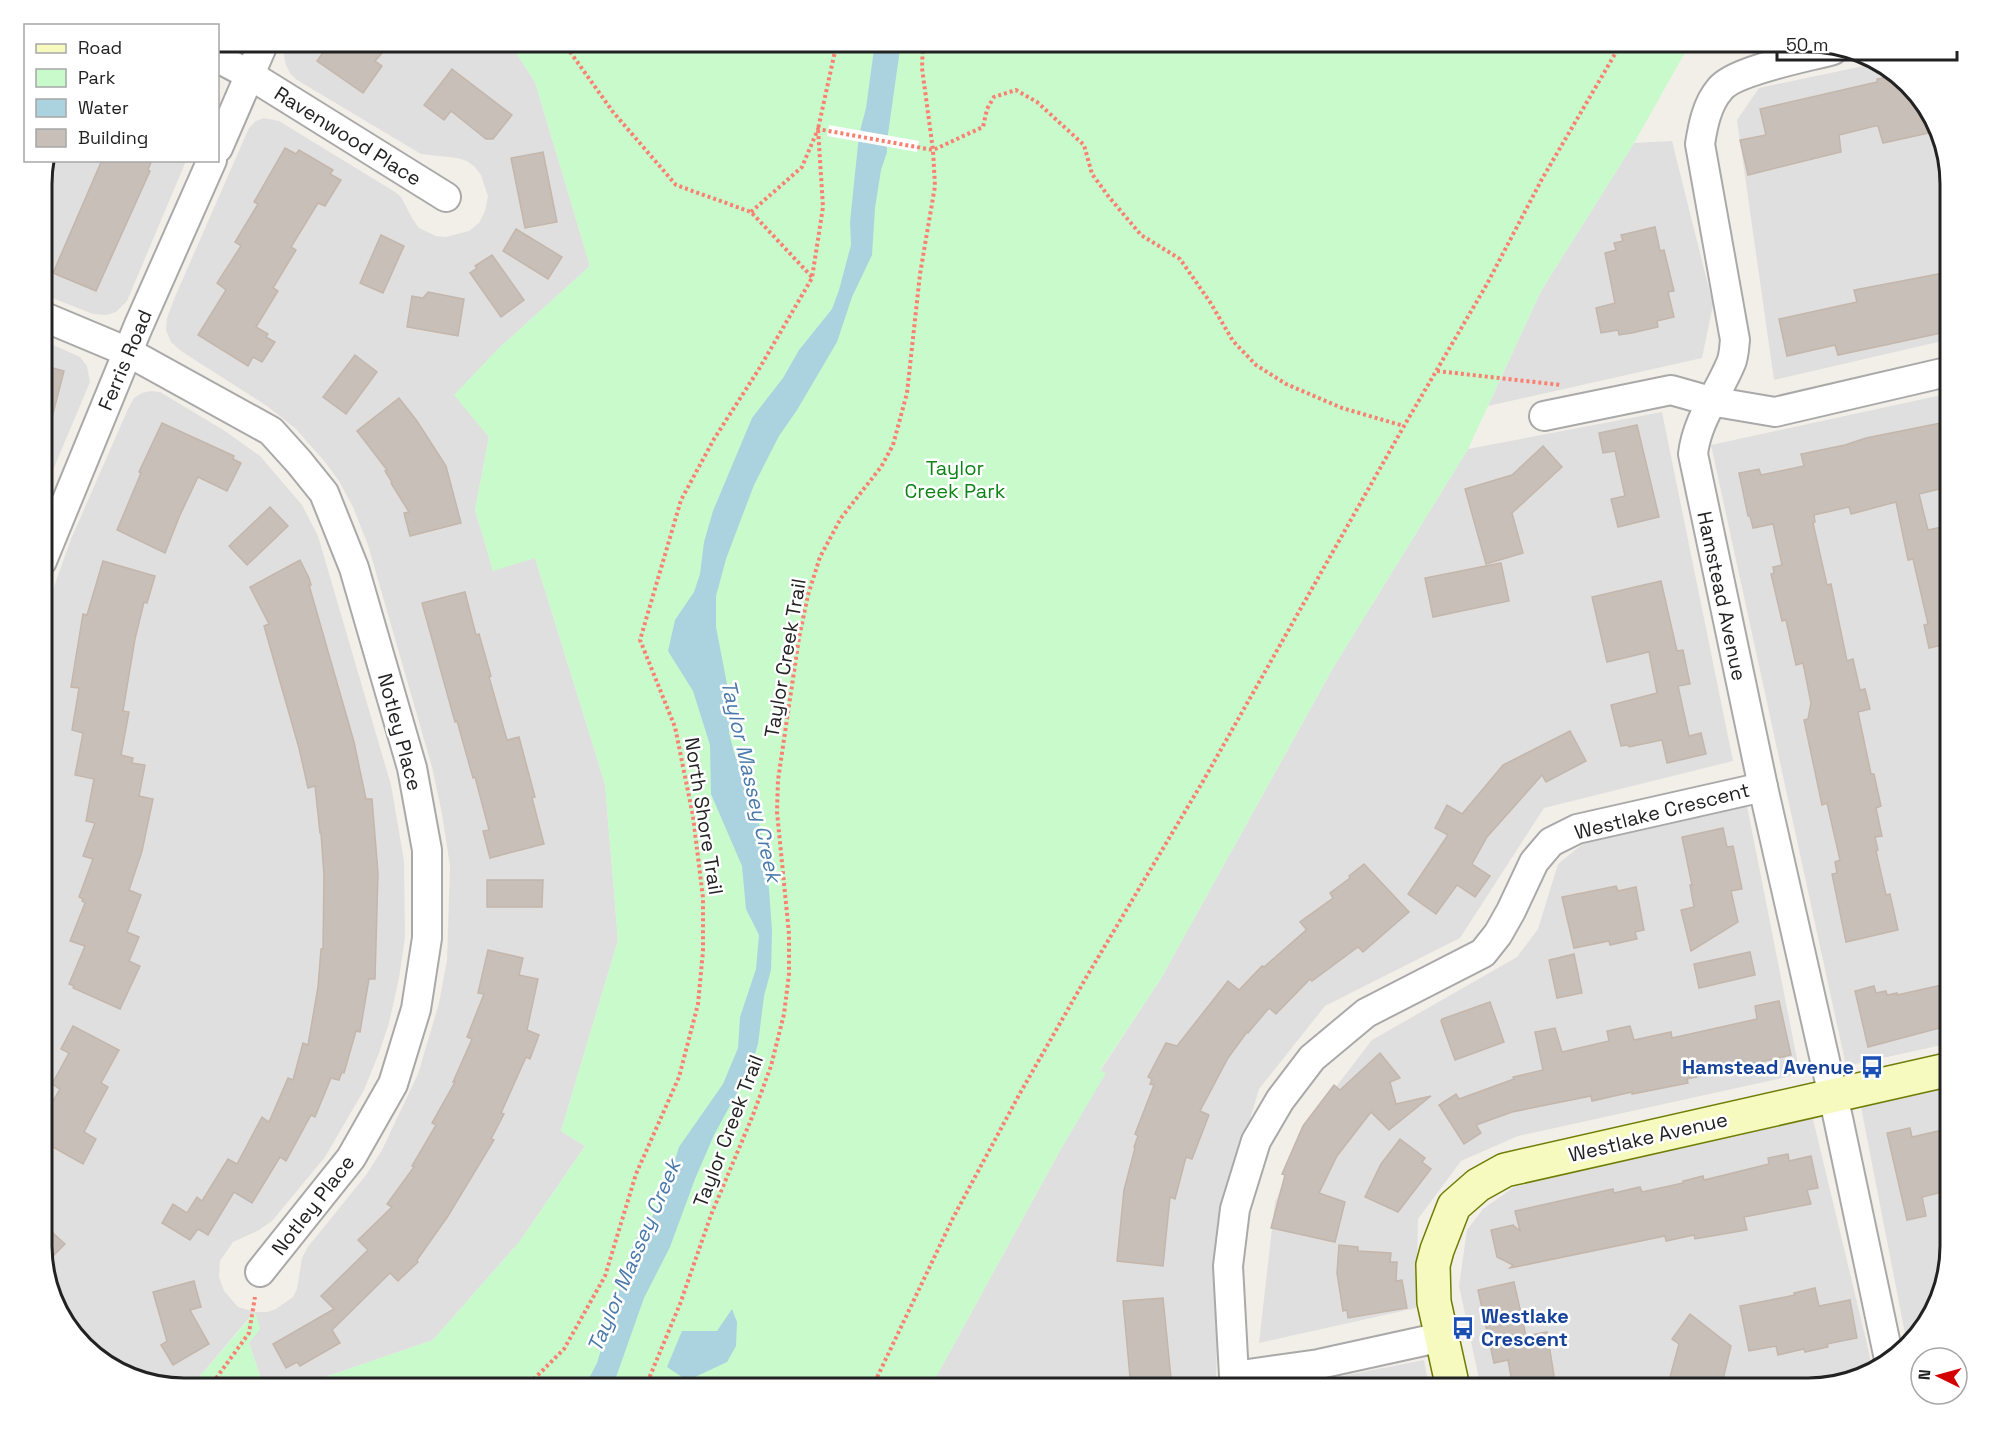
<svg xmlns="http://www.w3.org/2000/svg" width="1993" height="1430" viewBox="0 0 1993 1430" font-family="'Space Grotesk',sans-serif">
<rect width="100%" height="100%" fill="#f2efe9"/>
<g fill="#e0dfdf">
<path d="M286 42H509L535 82 590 266 499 348 455 395 489 437 475 510 493 570 535 558 605 784 618 940 561 1131 585 1146 520 1241 433 1340 293 1388H264L249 1343 254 1312 190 1388H185L98 1359 61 1316 42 1254V634L52 592 71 539 128 409 134 398 142 393 151 391 160 392 225 431 260 456 302 505 318 536 391 785 404 861 405 937 399 978 389 1023 379 1053 364 1090 325 1157 272 1221 259 1230 233 1242 220 1261 219 1277 224 1291 238 1307 255 1312H267L276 1309 293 1297 297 1289 302 1258 307 1248 366 1175 382 1150 418 1074 439 1003 447 960 450 866 442 814 432 767 368 545 353 507 339 481 325 462 296 429 267 406 181 351 171 342 166 330 167 318 174 299 249 128 256 121 264 118 279 121 395 192 401 197 412 218 419 228 436 236 446 237 469 231 479 223 485 211 488 196 481 175 475 167 467 161 457 158 421 154 297 80 290 73 286 65 284 56Z"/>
<path d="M1873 64 1895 71 1936 121 1951 185V339L1774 380 1737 120 1759 88Z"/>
<path d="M1672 141 1713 305 1702 358 1488 406 1541 291 1634 143Z"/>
<path d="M46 161H186L127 301 116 312 106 315 93 314 42 294V175Z"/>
<path d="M42 340 80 357 87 366 90 382 42 496Z"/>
<path d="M1951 393V1043L1846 1066 1711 445Z"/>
<path d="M1662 412 1733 761 1544 808 1460 938 1325 1006 1259 1089 1219 1224 1216 1388H930L1062 1147 1105 1074 1100 1071 1160 980 1333 668 1468 449Z"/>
<path d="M1747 806 1800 1074 1518 1136 1461 1161 1418 1219 1416 1308 1259 1343 1275 1202 1312 1118 1372 1040 1517 957 1538 929 1558 864 1584 843Z"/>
<path d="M1951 1087V1245L1922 1332 1907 1344 1861 1107Z"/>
<path d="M1812 1115 1867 1344 1870 1358 1869 1370 1865 1375 1824 1384 1791 1388H1481L1459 1286 1467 1230 1483 1209 1514 1187Z"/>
<path d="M1424 1360 1429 1388H1305L1332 1378Z"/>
</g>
<g fill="#c8facc">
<path d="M509 42H1691L1634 143 1541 291 1468 449 1333 668 1160 980 1100 1070 1106 1073 1062 1147 930 1388H293L433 1340 520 1241 585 1146 561 1131 618 940 605 784 535 558 493 571 475 510 489 437 454 395 499 348 590 266 535 82Z"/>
<path d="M255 1312 260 1329 249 1343 264 1388H190Z"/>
</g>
<g fill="#aad3df">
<path d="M875 42H901L887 141V152L881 170 875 208 872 255 852 297 837 342 797 410 779 436 754 485 726 559 716 596V627L731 705 729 733 734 752 752 794 761 832 769 889 772 931 771 970 764 996 758 1044 751 1067 714 1135 695 1179 670 1247 644 1298 615 1380 609 1388H584L597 1363 634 1241 650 1221 665 1192 679 1147 723 1084 738 1048 740 1017 756 969 759 935 746 909 742 866 711 794 710 745 693 691 668 651 675 620 694 592 700 574 704 542 713 511 752 418 783 378 799 350 832 309 839 290 851 245 850 222 859 135 866 108Z"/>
<path d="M732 1309 737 1322 736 1346 727 1362 695 1377H682L667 1367 682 1331H717Z"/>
</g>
<path fill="#fff" d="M829 125 919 141 917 152 827 136Z"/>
<g fill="#c7bfb8" stroke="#c4b6ab" stroke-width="1.5">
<path d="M330 42H392L375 61 382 66 363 93 317 61Z"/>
<path d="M452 69 512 115 493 139H486L451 111 444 120 424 105Z"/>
<path d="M1898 75 1936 121 1938 131 1883 143 1878 126H1875L1839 135 1841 152 1748 175 1740 140 1766 135 1760 109 1877 82V79Z"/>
<path d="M285 148 296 154 299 150 333 170 330 174 341 180 325 206 318 203 291 247 296 250 273 288 278 291 256 327 268 334 266 337 275 342 262 362 253 357 248 366 198 335 226 290 217 283 241 246 235 242 258 204 254 202Z"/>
<path d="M543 152 557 222 525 228 511 158Z"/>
<path d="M102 160H152L148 170 150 171 96 291 53 273Z"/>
<path d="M1655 227 1660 251 1664 250 1674 291 1668 292 1674 317 1657 321 1658 327 1632 333 1619 335 1618 330 1601 333 1596 308 1615 303 1605 253 1616 250 1614 243 1623 241 1621 235Z"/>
<path d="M516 229 562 257 548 279 503 251Z"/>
<path d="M381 235 404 246 383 293 360 283Z"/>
<path d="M492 255 524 300 501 317 470 273 477 268 475 266Z"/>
<path d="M1949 272 1951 284V331L1838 355 1835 345 1787 356 1779 319 1857 302 1854 290Z"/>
<path d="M428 292 464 299 458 336 407 327 412 296 423 298Z"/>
<path d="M355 355 377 372 346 414 323 397Z"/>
<path d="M42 365 64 371 49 429 42 428Z"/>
<path d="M399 398 417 421 446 466 461 523 410 536 404 513 409 512 391 483 392 482 385 471 387 470 357 431Z"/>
<path d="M1951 421V480L1942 482 1944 488 1919 494 1928 530 1951 525V643L1929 648 1924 625 1928 624 1913 559 1908 560 1896 502 1851 514 1849 507 1814 515 1815 522 1813 523 1827 585 1831 584 1847 661 1853 659 1860 690 1865 689 1870 709 1858 712 1871 774H1874L1881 806 1876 808 1882 836 1875 837 1878 850 1876 851 1886 895 1890 894 1898 930 1846 942 1832 874 1837 873 1835 862 1840 860 1827 803 1822 805 1804 720 1808 719 1811 703 1803 663 1796 665 1786 620 1782 621 1771 574 1774 573 1773 567 1782 565 1773 524 1753 528 1750 516H1748L1739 473 1759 469 1761 475 1804 466 1801 454 1845 445 1866 438Z"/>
<path d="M162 423 234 456 233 459 241 463 227 491 198 477 180 515 165 553 117 530 141 473 139 472Z"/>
<path d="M1637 425 1659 517 1618 527 1611 499 1625 496 1615 451 1603 453 1599 433Z"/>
<path d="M1543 446 1562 467 1512 513 1523 553 1486 564 1465 489 1512 475Z"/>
<path d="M270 507 288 526 247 565 229 546Z"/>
<path d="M300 560 309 578 311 585H309L354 742 366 799H372L378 873 375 979H369L360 1032 356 1031 344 1073 342 1072 339 1080 331 1078 315 1117 311 1115 286 1161 280 1157 252 1203 234 1192 208 1235 198 1229 190 1240 162 1223 173 1204 187 1213 197 1197 202 1201 228 1159 237 1164 262 1117 269 1122 288 1078 293 1080 303 1043 308 1045 318 987 321 949H323L324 876 321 833H320L315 786 308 788 299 748 264 626 269 624 250 587Z"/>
<path d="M103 561 155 576 147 603 144 602 135 639 123 711 129 712 121 755 133 758 132 763 145 765 139 796 153 799 142 851 129 890 141 895 127 932 139 937 129 961 140 966 120 1009 73 988 74 986 69 984 85 946 70 941 85 903 82 901 83 899 79 897 93 859 83 856 95 823 86 821 94 779 75 775 83 733 72 730 79 688 71 687 83 614 87 615Z"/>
<path d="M1501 563 1509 601 1433 617 1425 578Z"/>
<path d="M1661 581 1677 651 1683 650 1690 684 1678 686 1689 736 1701 733 1706 754 1667 763 1662 740 1629 747 1628 745 1621 746 1611 705 1657 693 1649 652 1607 662 1592 597Z"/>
<path d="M465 592 476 635 479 634 491 676 489 677 507 740 519 737 535 797 532 798 544 844 490 858 483 831 489 830 475 777 473 778 457 721 455 722 422 603Z"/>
<path d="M1570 731 1586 761 1546 782 1542 775 1487 837 1472 864 1490 876 1475 897 1457 885 1436 914 1408 894 1448 835 1435 828 1447 805 1462 814 1503 765Z"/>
<path d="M1723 828 1727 847 1733 846 1742 889 1731 891 1738 922 1691 951 1681 910 1694 907 1690 885H1692L1682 837Z"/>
<path d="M1364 864 1409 912 1363 952 1358 947 1312 981 1310 979 1276 1014 1269 1008 1248 1033 1247 1032 1228 1058 1200 1111 1209 1115 1192 1159 1186 1157 1175 1199 1170 1197 1163 1266 1117 1261 1124 1190 1135 1148 1134 1147 1138 1136 1135 1134 1154 1085 1150 1084 1152 1079 1148 1077 1166 1043 1177 1046 1228 981 1239 990 1262 966 1264 967 1305 931 1306 929 1300 922 1333 898 1330 893 1350 878 1349 876Z"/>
<path d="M487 880H543L542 907H487Z"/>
<path d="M1616 886 1618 891 1636 887 1644 930 1635 932 1637 939 1610 945 1609 941 1574 948 1562 897Z"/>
<path d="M488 950 523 958 519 975 538 979 527 1030 539 1035 530 1059 526 1057 501 1113 504 1114 491 1139 494 1140 448 1216 417 1260 418 1262 398 1281 390 1273 332 1330 340 1343 300 1366 297 1362 286 1368 273 1344 334 1309 321 1296 368 1250 358 1240 392 1207 387 1204 414 1167 412 1166 436 1125 432 1123 455 1082H453L472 1039 467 1037 484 994 478 993Z"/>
<path d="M1750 952 1755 975 1699 988 1694 964Z"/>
<path d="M1574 954 1582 993 1557 998 1549 960Z"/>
<path d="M1951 983V1025L1868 1047 1855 991 1874 986 1876 993 1886 991 1887 995 1897 993V995Z"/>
<path d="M1779 1001 1791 1055 1687 1079 1688 1083 1663 1088 1632 1094V1092L1592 1101 1591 1096 1512 1112 1476 1125 1481 1133 1464 1144 1439 1105 1456 1094 1459 1099 1514 1079 1513 1077 1543 1070 1535 1032 1555 1028 1562 1052 1609 1041 1607 1031 1630 1026 1634 1040 1671 1032 1672 1038 1757 1019 1755 1006Z"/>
<path d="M1490 1002 1504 1042 1455 1060 1441 1021 1442 1019Z"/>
<path d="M73 1026 119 1050 101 1083 108 1087 84 1132 96 1139 83 1164 42 1141V1120L60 1089 52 1084 69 1053 61 1049Z"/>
<path d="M1380 1053 1400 1078 1390 1082 1396 1104 1431 1096 1389 1130 1371 1112 1337 1156 1319 1193 1345 1202 1335 1242 1271 1228 1285 1175 1282 1174 1303 1126 1334 1085 1340 1090Z"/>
<path d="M1910 1128 1912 1137 1951 1128V1190L1922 1197 1926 1216 1907 1220 1887 1133Z"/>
<path d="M1400 1139 1425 1158 1422 1162 1431 1169 1398 1212 1365 1197 1381 1164Z"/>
<path d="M1788 1154 1789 1161 1811 1156 1818 1188 1807 1190 1811 1204 1744 1217 1747 1230 1695 1239 1694 1235 1666 1241 1665 1236 1510 1268 1513 1265 1497 1257 1491 1230 1513 1225 1520 1231 1515 1211 1613 1189 1614 1193 1640 1187 1642 1192 1683 1183V1181L1703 1176 1704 1180 1769 1164 1768 1158Z"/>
<path d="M42 1223 65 1244 45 1264 42 1254Z"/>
<path d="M1339 1245 1358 1247V1251L1391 1253 1390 1262H1397L1396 1281 1402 1280 1407 1308 1348 1318 1347 1310 1343 1311 1337 1273Z"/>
<path d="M194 1281 201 1307 190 1310 209 1344 173 1365 161 1345 167 1341 153 1292Z"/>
<path d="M1514 1282 1526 1336 1547 1332 1556 1388H1513L1508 1360 1494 1363 1478 1290Z"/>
<path d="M1815 1288 1819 1306 1850 1300 1857 1338 1827 1344 1828 1347 1805 1352 1804 1349 1778 1355 1776 1346 1749 1351 1740 1306 1795 1295 1794 1293Z"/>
<path d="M1163 1298 1172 1388H1131L1123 1301Z"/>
<path d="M1690 1314 1731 1346 1721 1388H1667L1679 1344 1672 1339Z"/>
</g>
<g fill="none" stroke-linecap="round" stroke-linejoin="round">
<g stroke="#a9a9a9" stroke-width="32">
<g id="street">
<path d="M1833 50C1808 57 1735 70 1720 89 1707 104 1703 125 1700 144L1735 340C1734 348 1734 356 1731 363 1718 394 1697 420 1693 454L1763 787 1838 1118 1889 1359"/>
<path d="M218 58 250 75 446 197"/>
<path d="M218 148 264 42"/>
<path d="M42 316 128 352 271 431 299 462 324 493 354 568 412 768 427 850V938L416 1009 393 1084 351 1158 260 1272"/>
<path d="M1544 416 1671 390 1710 401 1775 412 1951 371"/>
<path d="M42 561 138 327 212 160"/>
<path d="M1442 1337 1319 1364 1234 1376 1228 1266 1235 1209 1256 1141 1280 1100 1312 1058 1366 1013 1483 953 1498 934 1511 911 1534 862 1551 842 1577 829 1763 787"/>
</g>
</g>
<g stroke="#707d05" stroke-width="36">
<path id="secondary" d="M1453 1388 1434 1302 1433 1265 1437 1250 1454 1206 1478 1185 1505 1170 1951 1069"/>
</g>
<g stroke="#fa8072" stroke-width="4" stroke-dasharray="3 3" stroke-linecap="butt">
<path d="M563 42 613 112 676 185 751 212 812 277"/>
<path d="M751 212 802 167 818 129 933 150 983 127 987 109 994 97 1016 90 1037 102 1084 145 1092 174 1109 197 1141 235 1180 259 1210 302 1233 341 1256 365 1286 384 1342 408 1404 426"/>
<path d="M1437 371 1561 385"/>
<path d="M209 1388 249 1333 255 1297"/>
<path d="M525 1388 564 1349 605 1276 636 1174 679 1077 698 1004 703 951V898L693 816 675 727 640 640 681 500 714 439 759 369 812 278 823 207 818 129 837 42"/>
<path d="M645 1388 680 1304 711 1215 753 1115 771 1066 784 1014 789 974V934L777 812 778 780 799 638 808 595 820 557 841 518 881 467 893 445 907 393 920 274 935 186 933 150 922 68 923 42"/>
<path d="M872 1388 953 1218 1019 1095 1087 976 1202 783 1404 426 1487 284 1542 179 1622 42"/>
</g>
<use href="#street" stroke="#fff" stroke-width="28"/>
<use href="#secondary" stroke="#f7fabf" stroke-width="33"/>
</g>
<defs>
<g id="bus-bare" transform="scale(1.8)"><path d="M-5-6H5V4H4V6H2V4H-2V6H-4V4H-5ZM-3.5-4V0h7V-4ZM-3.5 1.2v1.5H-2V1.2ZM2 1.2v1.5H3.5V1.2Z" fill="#1a4fb4" stroke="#fff" stroke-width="2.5" paint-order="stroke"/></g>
</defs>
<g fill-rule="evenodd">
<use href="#bus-bare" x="1872" y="1067"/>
<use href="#bus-bare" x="1463" y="1328"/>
</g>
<g text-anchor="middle" stroke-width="5" stroke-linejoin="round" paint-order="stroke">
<g font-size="20" fill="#222" stroke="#fff">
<text transform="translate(348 136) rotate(32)" y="7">Ravenwood Place</text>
<text transform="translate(125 360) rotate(-67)" y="7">Ferris Road</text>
<text transform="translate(1722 596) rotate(78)" y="7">Hamstead Avenue</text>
<text transform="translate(785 658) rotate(-80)" y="7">Taylor Creek Trail</text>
<text transform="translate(400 732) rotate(75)" y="7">Notley Place</text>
<text transform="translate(1662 811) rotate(-14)" y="7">Westlake Crescent</text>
<text transform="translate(704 816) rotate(81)" y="7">North Shore Trail</text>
<text transform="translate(728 1131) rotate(-69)" y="7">Taylor Creek Trail</text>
<text transform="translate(1648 1137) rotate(-13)" y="7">Westlake Avenue</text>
<text transform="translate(313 1205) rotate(-52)" y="7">Notley Place</text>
</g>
<g font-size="20" fill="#0c8416" stroke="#fff">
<text x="955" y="475">Taylor<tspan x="955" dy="23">Creek Park</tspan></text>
</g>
<g font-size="20" font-weight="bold" fill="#164399" stroke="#fff" text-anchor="end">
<text x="1854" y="1074">Hamstead Avenue</text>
<text x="1481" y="1323" text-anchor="start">Westlake<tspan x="1481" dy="23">Crescent</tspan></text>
</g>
<g font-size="21" font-style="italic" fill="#4a7aab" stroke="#fff">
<text transform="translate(751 781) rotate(77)" y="7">Taylor Massey Creek</text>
<text transform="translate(634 1256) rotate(-67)" y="7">Taylor Massey Creek</text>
</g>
</g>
<path d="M0 0H1993V1430H0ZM184 52H1808A132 132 0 0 1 1940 184V1246A132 132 0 0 1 1808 1378H184A132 132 0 0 1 52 1246V184A132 132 0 0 1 184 52Z" fill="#fff" fill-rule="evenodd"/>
<path fill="none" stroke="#222" stroke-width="3" d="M184 52H1808A132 132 0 0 1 1940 184V1246A132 132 0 0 1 1808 1378H184A132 132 0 0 1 52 1246V184A132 132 0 0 1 184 52Z"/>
<rect x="24" y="24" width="195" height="138" fill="#ffffff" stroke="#a7a7a7" stroke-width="1.5"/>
<rect x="36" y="44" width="30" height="9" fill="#f7fabf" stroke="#a7a7a7" stroke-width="1.5"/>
<text x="78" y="54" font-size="18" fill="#222222">Road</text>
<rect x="36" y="69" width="30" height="18" fill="#c8facc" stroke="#a7a7a7" stroke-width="1.5"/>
<text x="78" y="84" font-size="18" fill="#222222">Park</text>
<rect x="36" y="99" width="30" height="18" fill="#aad3df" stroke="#a7a7a7" stroke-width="1.5"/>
<text x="78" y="114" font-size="18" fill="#222222">Water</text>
<rect x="36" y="129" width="30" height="18" fill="#c7bfb8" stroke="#a7a7a7" stroke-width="1.5"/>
<text x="78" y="144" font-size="18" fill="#222222">Building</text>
<g transform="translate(1939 1376) rotate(275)"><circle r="28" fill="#ffffff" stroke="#a7a7a7" stroke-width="1.5"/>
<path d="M0-4.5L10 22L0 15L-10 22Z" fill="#d40000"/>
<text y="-9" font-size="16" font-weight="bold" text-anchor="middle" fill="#222222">N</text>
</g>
<path d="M1777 51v9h180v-9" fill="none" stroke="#222222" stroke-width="3"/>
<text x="1786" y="51" font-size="18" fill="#222222" stroke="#ffffff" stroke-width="4.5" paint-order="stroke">50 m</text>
</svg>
